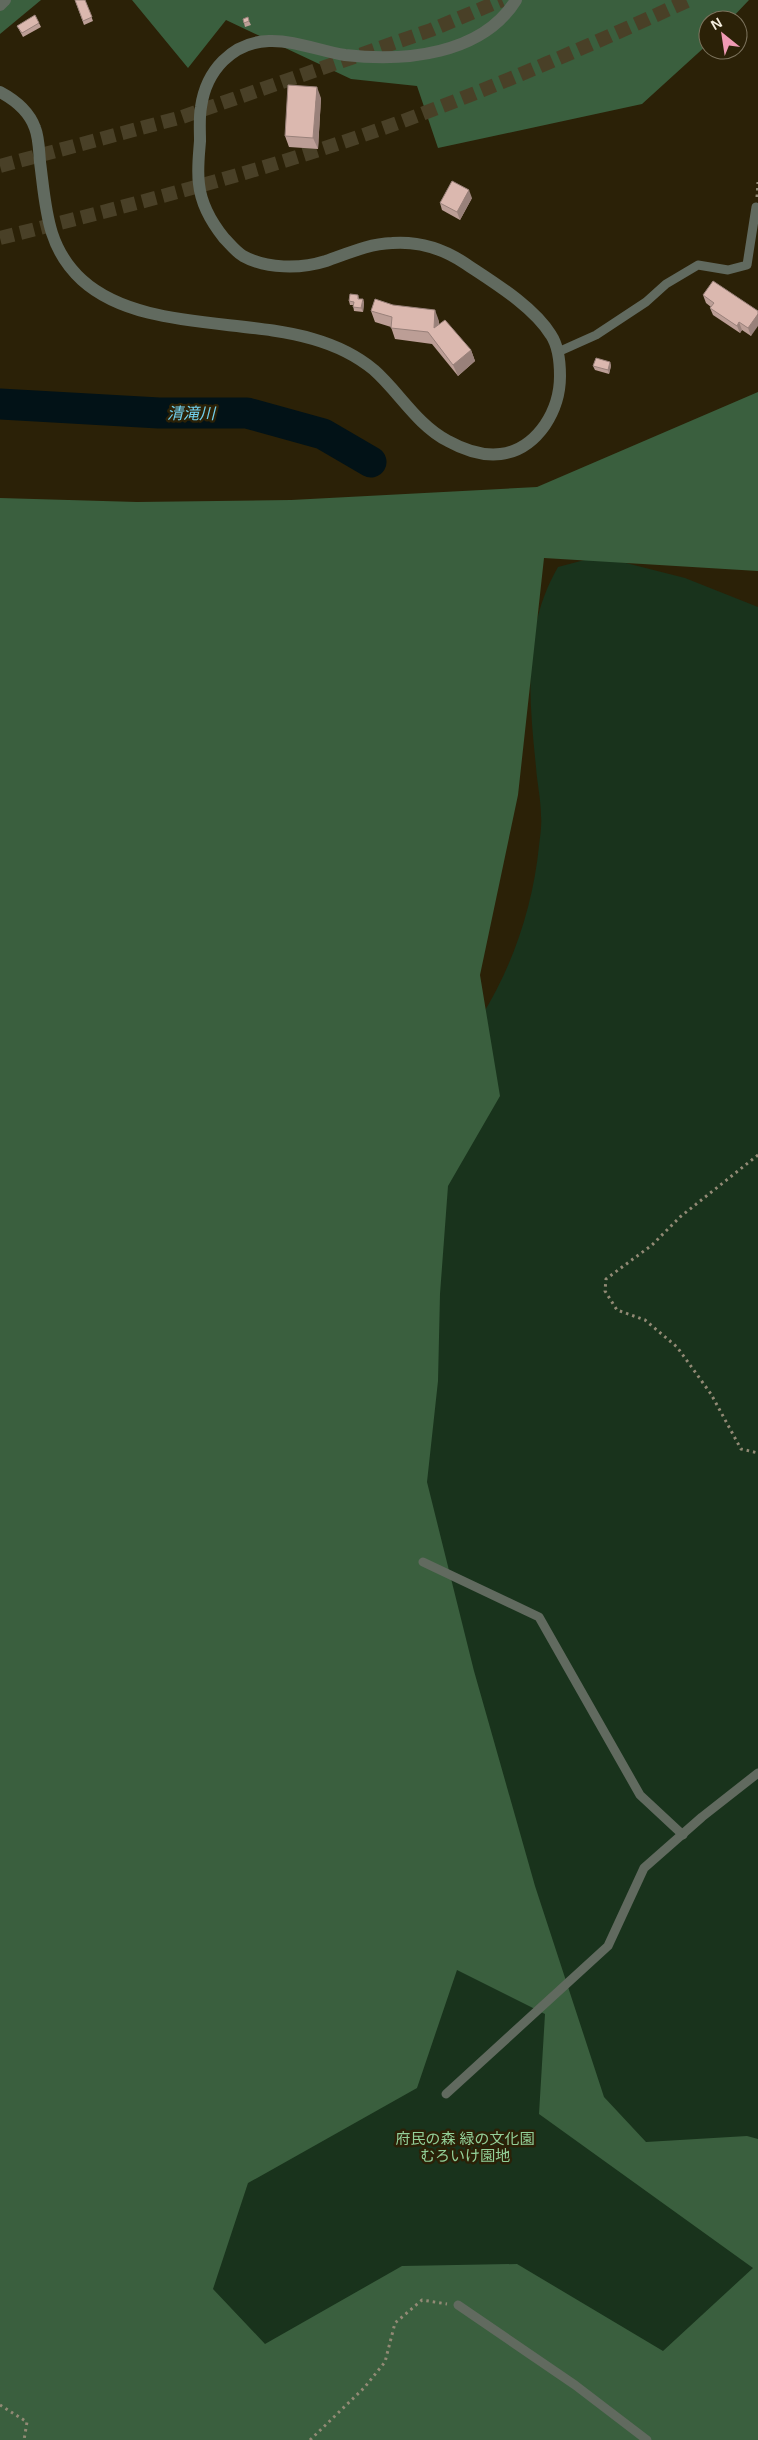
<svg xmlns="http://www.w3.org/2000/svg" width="758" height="2440" viewBox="0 0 758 2440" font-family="Helvetica,'Noto Sans JP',sans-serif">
<rect width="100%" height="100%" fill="#2b2107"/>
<path fill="#19331c" d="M592 558 626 563 685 578 758 607V2440L0 2405V2005L481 1017C513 966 533 906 539 846 540 836 542 826 541 816 541 799 537 783 536 767 529 698 522 629 558 567Z"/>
<g fill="#3a5f3e" fill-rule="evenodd">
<path d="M0 0H41L0 34Z"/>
<path d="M132 0H749L730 20H708V44L642 104 438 148 417 86 351 79 226 20 188 68Z"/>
<path d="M758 392V571L544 558 518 795 480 975 500 1096 448 1186 440 1294 438 1381 427 1482 474 1671 535 1886 604 2097 646 2142 747 2136 758 2139V2440H0V498L137 502 291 500 537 487ZM457 1970 545 2014 539 2114 753 2268 663 2351 517 2264 402 2266 265 2344 213 2289 248 2183 417 2088Z"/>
</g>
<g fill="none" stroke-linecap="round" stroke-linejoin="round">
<path stroke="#021217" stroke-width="31" d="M0 404 159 413H247L323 434 371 462"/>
<g stroke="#494027" stroke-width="14" stroke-dasharray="14 7" stroke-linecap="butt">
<path d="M0 166 182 117 431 30 502 0"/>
<path d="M0 238C136 204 272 169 403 121 500 85 595 43 689 0"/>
</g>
<g stroke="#928a75" stroke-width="3" stroke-dasharray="2.5 4" stroke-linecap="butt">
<path d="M757 197 758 182"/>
<path d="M758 1155 680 1217 652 1245 606 1279 605 1291 617 1310 645 1320 677 1347 711 1394 741 1449 758 1453"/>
<path d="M0 2405 27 2422 24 2440"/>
<path d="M310 2440 364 2388 385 2362 395 2323 422 2300 447 2304"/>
</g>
<g stroke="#616a5f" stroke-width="9">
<path d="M558 352 596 335 646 302 666 284 698 265 728 270 747 265 756 207"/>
<path d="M423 1562 539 1617 640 1795 683 1835"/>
<path d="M446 2094 608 1946 644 1868 702 1817 758 1773"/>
<path d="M458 2305 575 2385 647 2440"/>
</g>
<path stroke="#616a5f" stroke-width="12" d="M0 5 5 0"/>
<path stroke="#616a5f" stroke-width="12" d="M0 92C15 100 29 111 35 128 39 138 39 151 40 162 46 207 46 247 82 280 138 331 242 318 313 339 334 345 356 355 374 370 399 392 417 425 448 441 484 461 520 461 545 425 555 410 560 394 560 376 560 362 559 347 551 335 533 306 493 282 466 264 444 249 419 241 392 243 368 244 349 253 326 261 301 269 266 269 243 256 235 251 230 244 224 238 212 223 201 204 199 184 197 170 199 155 200 141 200 130 199 118 201 107 206 71 232 42 269 41 294 40 320 51 345 55 404 62 482 55 516 0"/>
</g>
<g fill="#bc9e96">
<path d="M75 0H85L93 21 84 25Z"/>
<path d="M243 19 249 21 251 25 245 27Z"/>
<path d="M39 23 41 27 23 37 17 26Z"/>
<path d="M321 98 318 149 289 147 285 136Z"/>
<path d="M472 198 460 220 442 210 440 203Z"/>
<path d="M358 295 359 299H363L364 303 363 312 354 311 353 305H350L349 301Z"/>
<path d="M703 295 758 311 751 336 742 330 740 333 713 315 710 308 711 307 706 303Z"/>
<path d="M371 311 439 321V325L471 350 475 361 458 376 432 344 395 339 391 327 375 322Z"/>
<path d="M610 362 611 366 609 374 595 370 593 366Z"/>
</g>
<g fill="#99817a">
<path d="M317 87 321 98 318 149 313 138Z"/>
<path d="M469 190 472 198 460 220 457 212Z"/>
<path d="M363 299 364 303 363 312 361 308Z"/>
<path d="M435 310 439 321 438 339 434 328Z"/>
<path d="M758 314V326L751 336 748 328Z"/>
<path d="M739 322 742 330 740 333 737 326Z"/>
<path d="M471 350 475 361 458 376 453 365Z"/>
<path d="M610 362 611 366 609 374 608 370Z"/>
</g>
<g fill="#dbb8af" stroke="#99817a">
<path d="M75 0H85L92 17 83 21Z"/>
<path d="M35 15 39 23 22 33 17 26Z"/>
<path d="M248 17 249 21 244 23 243 19Z"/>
<path d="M288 85 317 87 313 138 285 136Z"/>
<path d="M452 181 469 190 457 212 440 203Z"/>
<path d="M713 281 758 311V314L748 328 739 322 737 326 710 308 714 303 703 295Z"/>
<path d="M350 294 358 295V299H363L361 308 353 307 354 302 349 301Z"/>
<path d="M375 299 393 305 435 310 434 328 445 320 471 350 453 365 428 332 391 328 392 317 371 311Z"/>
<path d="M596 358 610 362 608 370 593 366Z"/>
</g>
<g text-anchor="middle" stroke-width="5" stroke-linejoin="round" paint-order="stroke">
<g font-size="15" fill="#93d099" stroke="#2b2107">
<text x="465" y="2144">府民の森 緑の文化園<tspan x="465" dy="17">むろいけ園地</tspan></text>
</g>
<g font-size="16" font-style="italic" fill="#72d0ee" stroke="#2b2107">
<text x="191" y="419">清滝川</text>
</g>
</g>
<g transform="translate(723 35) rotate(330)"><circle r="24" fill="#2b2107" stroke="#7c735d"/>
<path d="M0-4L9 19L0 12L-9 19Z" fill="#f09ab4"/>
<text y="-8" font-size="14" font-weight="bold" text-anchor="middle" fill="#f5eedf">N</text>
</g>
</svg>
